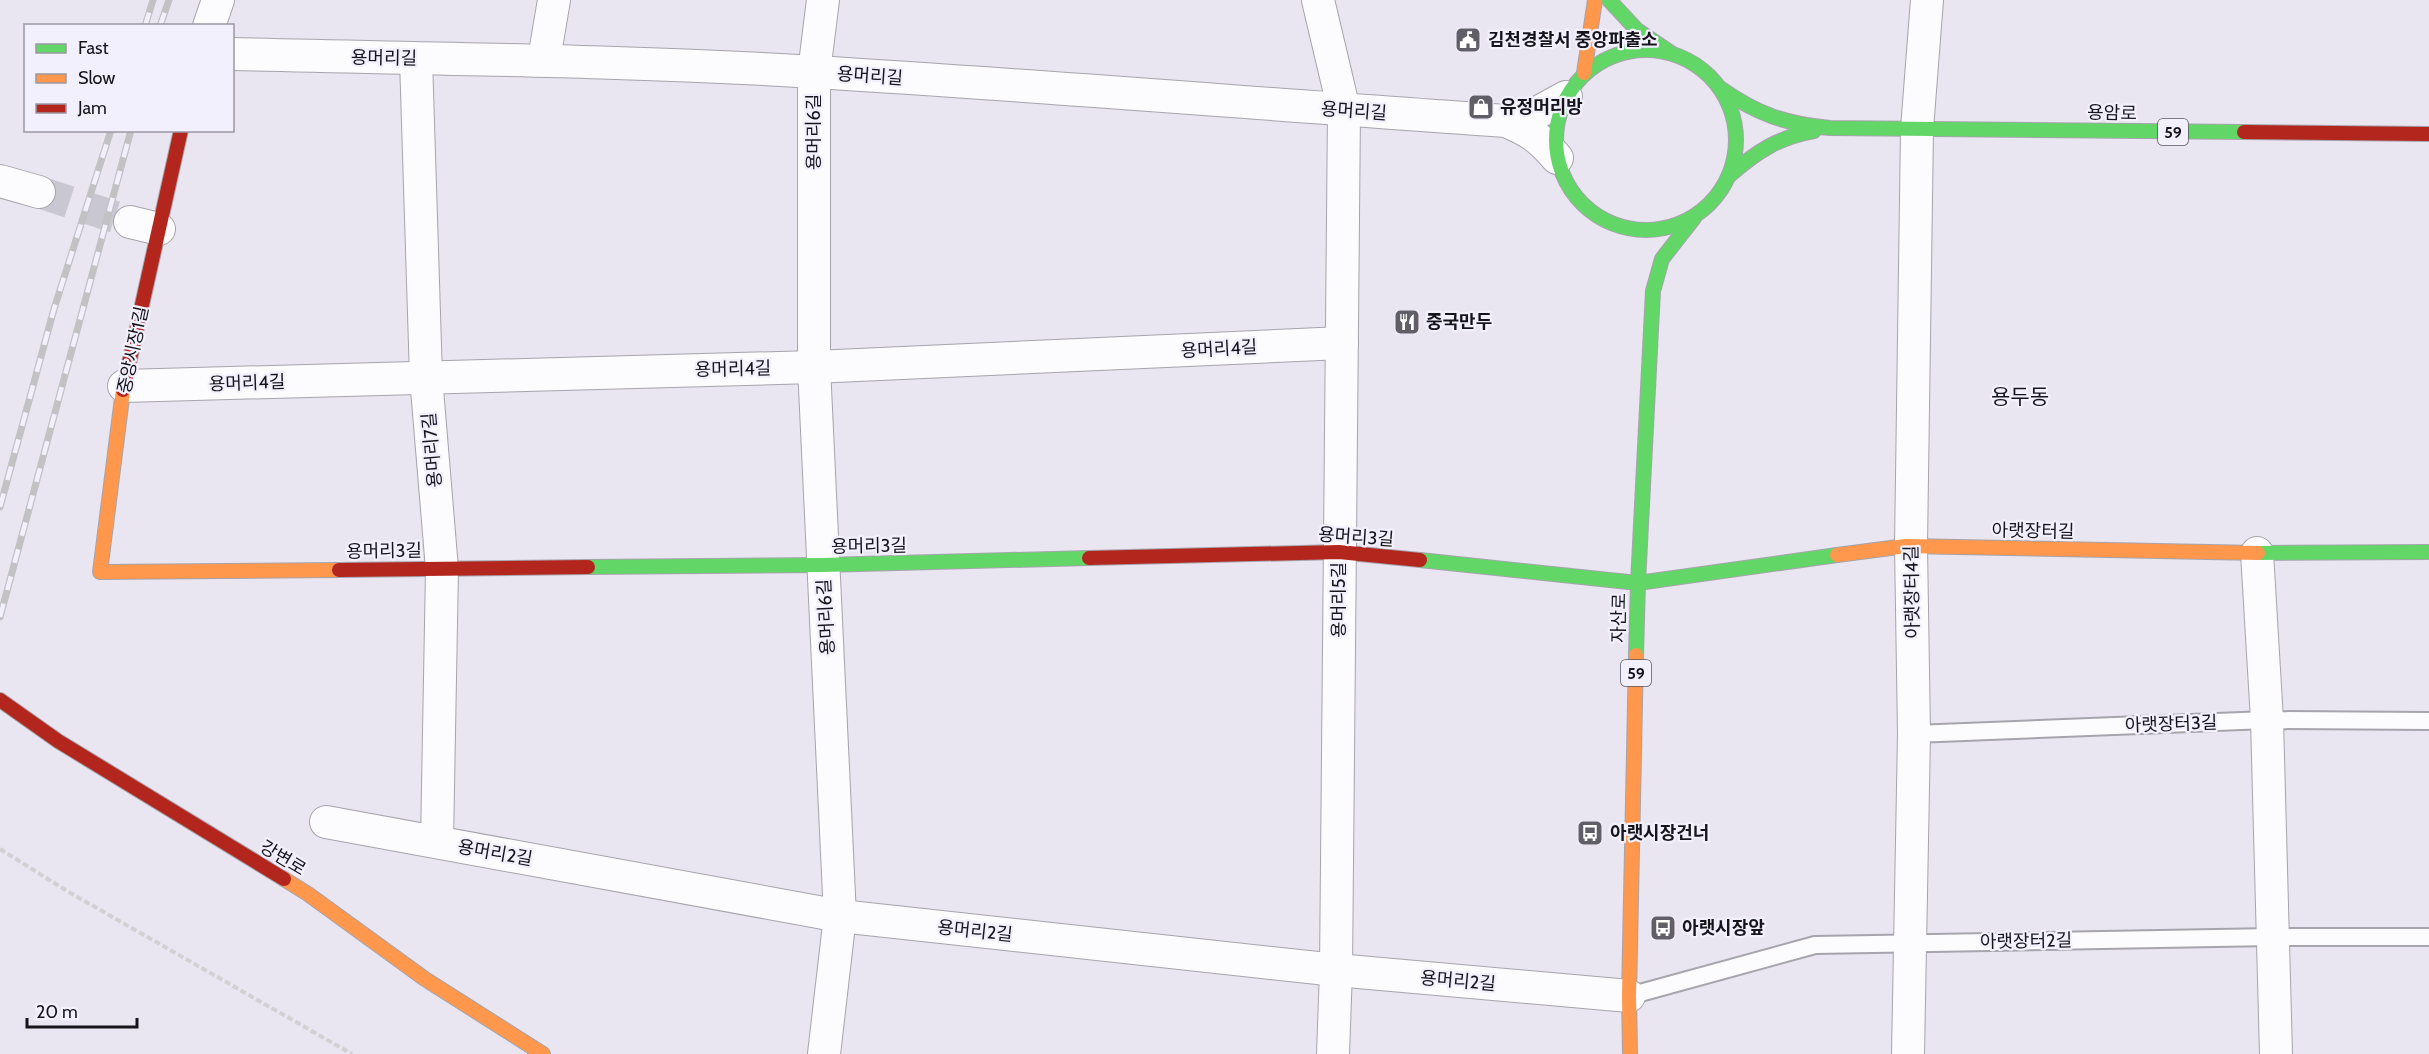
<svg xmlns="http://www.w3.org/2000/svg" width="2429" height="1054" viewBox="0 0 2429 1054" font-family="Cabin,'Noto Sans KR',sans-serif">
<rect width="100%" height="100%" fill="#e9e6f1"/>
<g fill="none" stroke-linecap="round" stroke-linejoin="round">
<path stroke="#c9c7d1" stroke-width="32" stroke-dasharray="32 16" stroke-linecap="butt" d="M39 192 130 222"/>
<g stroke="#a6a4ac" stroke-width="20">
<g id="lane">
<path d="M1914 734 2267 720 2429 721"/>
<path d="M1629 996 1815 945 2273 937H2429"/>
</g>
</g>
<g stroke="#a6a4ac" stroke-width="34">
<g id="street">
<path d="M823 0 814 72V367L840 916 824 1054"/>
<path d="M1318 0 1344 110 1336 970 1333 1054"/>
<path d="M209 26 218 0"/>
<path d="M232 54C427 59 621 60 815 72 1045 86 1275 105 1506 121 1530 131 1540 138 1557 158"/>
<path d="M416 59 426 377 442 569 437 842"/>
<path d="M544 59 554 0"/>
<path d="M1506 121 1535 114 1566 97"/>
<path d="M0 181 39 192"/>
<path d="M130 222 159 229"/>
<path d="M124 386 814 367 1342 343"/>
<path d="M2257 553 2267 720 2276 1054"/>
<path d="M326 822 840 916 1336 970 1629 996"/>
<path d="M1908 1054 1914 734 1911 546 1917 129 1927 0"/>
</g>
</g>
<g stroke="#a6a4ac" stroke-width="16">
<g id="fast">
<path d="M1609 0 1637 30 1671 53"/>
<circle cx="1646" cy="140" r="90"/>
<path d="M1720 88C1757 114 1785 124 1830 128L2244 132"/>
<path d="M1730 175C1756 152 1779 137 1814 131"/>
<path d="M2258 553 2429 552"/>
<path d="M1420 560 1638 583 1837 555"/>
<path d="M588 567 823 565 1089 558"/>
<path d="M1636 655 1638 583 1653 291 1662 259 1694 218"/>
</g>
</g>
<g stroke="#a6a4ac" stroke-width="16">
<g id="slow">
<path d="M1584 73 1595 0"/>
<path d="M123 390 100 572 339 570"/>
<path d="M1837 555 1906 546 2258 553"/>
<path d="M284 879 308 894 425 979 543 1054"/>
<path d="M1630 1054 1629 996 1636 655"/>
</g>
</g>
<g stroke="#a6a4ac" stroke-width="16">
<g id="jam">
<path d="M2244 132 2429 134"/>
<path d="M123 390 181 130"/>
<path d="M1089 558 1339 552 1420 560"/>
<path d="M339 570 588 567"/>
<path d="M0 700 58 741 284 879"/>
</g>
</g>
<path stroke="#d1d1d4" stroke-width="4" stroke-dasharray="6 3" stroke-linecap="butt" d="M0 849 67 891 352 1054"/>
<use href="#lane" stroke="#fcfbfd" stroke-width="16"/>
<use href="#street" stroke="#fcfbfd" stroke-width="32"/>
<use href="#fast" stroke="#63d668" stroke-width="14"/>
<use href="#slow" stroke="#ff974d" stroke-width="14"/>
<use href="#jam" stroke="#b3261e" stroke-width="14"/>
<g stroke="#c2c1c4" stroke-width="7">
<g id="rail">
<path d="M145 26 153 0"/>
<path d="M160 26 169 0"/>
<path d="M0 507 54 309 111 130"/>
<path d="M0 617 131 130"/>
</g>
</g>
<use href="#rail" stroke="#f3f0fd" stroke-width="4.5" stroke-dasharray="14" stroke-linecap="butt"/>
</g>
<defs>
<g id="civic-square" transform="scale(1.35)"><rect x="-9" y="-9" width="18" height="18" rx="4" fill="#605e67" stroke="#f3f0fd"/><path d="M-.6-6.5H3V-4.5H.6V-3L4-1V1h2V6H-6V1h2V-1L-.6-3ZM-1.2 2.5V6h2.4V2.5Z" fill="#fff"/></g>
<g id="shop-square" transform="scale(1.35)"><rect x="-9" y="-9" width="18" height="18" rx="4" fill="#605e67" stroke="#f3f0fd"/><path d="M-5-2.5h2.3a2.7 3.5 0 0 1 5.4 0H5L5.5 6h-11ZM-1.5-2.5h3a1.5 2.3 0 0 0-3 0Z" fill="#fff"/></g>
<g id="restaurant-square" transform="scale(1.35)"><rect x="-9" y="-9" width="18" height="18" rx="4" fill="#605e67" stroke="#f3f0fd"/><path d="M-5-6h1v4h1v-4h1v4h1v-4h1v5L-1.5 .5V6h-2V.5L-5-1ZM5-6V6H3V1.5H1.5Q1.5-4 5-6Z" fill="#fff"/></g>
<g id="bus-square" transform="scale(1.35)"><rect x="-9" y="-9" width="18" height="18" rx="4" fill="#605e67" stroke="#f3f0fd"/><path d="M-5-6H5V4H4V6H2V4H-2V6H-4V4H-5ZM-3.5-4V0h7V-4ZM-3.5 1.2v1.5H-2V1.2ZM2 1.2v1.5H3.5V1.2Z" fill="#fff"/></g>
</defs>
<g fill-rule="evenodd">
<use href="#civic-square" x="1468" y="40"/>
<use href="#shop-square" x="1481" y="107"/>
<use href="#restaurant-square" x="1407" y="322"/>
<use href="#bus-square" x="1590" y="833"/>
<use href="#bus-square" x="1663" y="928"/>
</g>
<g text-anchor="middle" stroke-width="4.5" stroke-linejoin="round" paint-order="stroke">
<g fill="#f3f0fd" stroke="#585760" stroke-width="1.5">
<rect x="2158" y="119" width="30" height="26" rx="4.5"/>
<rect x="1621" y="660" width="30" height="26" rx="4.5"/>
</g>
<g font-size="16" font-weight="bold" fill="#16151c">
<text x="2173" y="138">59</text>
<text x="1636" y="679">59</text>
</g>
<g font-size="18" font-weight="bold" fill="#16151c" stroke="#f3f0fd" text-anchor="start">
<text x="1488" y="46">김천경찰서 중앙파출소</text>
<text x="1500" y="113">유정머리방</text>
<text x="1426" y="328">중국만두</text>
<text x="1610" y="839">아랫시장건너</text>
<text x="1682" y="934">아랫시장앞</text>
</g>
<g font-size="18" fill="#16151c" stroke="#f3f0fd">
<text transform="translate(384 58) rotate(1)" y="6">용머리길</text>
<text transform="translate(870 76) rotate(4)" y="6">용머리길</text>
<text transform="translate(1354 111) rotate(4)" y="6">용머리길</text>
<text transform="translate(2112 113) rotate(1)" y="6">용암로</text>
<text transform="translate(814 132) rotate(-90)" y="6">용머리6길</text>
<text transform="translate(1219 349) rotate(-3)" y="6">용머리4길</text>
<text transform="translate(133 350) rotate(-78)" y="6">중앙시장1길</text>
<text transform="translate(733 369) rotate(-1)" y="6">용머리4길</text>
<text transform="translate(247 383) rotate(-2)" y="6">용머리4길</text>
<text transform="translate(432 450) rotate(-95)" y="6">용머리7길</text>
<text transform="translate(2033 531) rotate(1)" y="6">아랫장터길</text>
<text transform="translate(1356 537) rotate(4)" y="6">용머리3길</text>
<text transform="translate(869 546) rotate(-1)" y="6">용머리3길</text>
<text transform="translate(384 551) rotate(-1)" y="6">용머리3길</text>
<text transform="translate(1912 592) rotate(-91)" y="6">아랫장터4길</text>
<text transform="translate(1339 600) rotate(-90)" y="6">용머리5길</text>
<text transform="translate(826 617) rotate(-93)" y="6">용머리6길</text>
<text transform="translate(1619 618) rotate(-89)" y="6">자산로</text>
<text transform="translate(2171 724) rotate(-2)" y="6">아랫장터3길</text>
<text transform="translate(495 853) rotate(10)" y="6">용머리2길</text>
<text transform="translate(283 858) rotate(31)" y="6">강변로</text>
<text transform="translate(975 931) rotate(6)" y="6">용머리2길</text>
<text transform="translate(2026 941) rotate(-1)" y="6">아랫장터2길</text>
<text transform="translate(1458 981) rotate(5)" y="6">용머리2길</text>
</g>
<g font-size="21" fill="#16151c" stroke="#f3f0fd">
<text x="2020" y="404">용두동</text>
</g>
</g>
<rect x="24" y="24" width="210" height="108" fill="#f3f0fd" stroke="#9b98a3" stroke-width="1.5"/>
<rect x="36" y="44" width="30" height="9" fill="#63d668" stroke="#9b98a3" stroke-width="1.5"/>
<text x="78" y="54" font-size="18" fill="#16151c">Fast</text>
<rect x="36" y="74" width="30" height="9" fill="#ff974d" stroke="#9b98a3" stroke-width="1.5"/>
<text x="78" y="84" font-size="18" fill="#16151c">Slow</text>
<rect x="36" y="104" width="30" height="9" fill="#b3261e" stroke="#9b98a3" stroke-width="1.5"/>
<text x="78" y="114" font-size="18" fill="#16151c">Jam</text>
<path d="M27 1018v9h110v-9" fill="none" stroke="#16151c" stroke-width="3"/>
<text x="36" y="1018" font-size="18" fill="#16151c" stroke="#f3f0fd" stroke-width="4.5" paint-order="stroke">20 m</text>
</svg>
